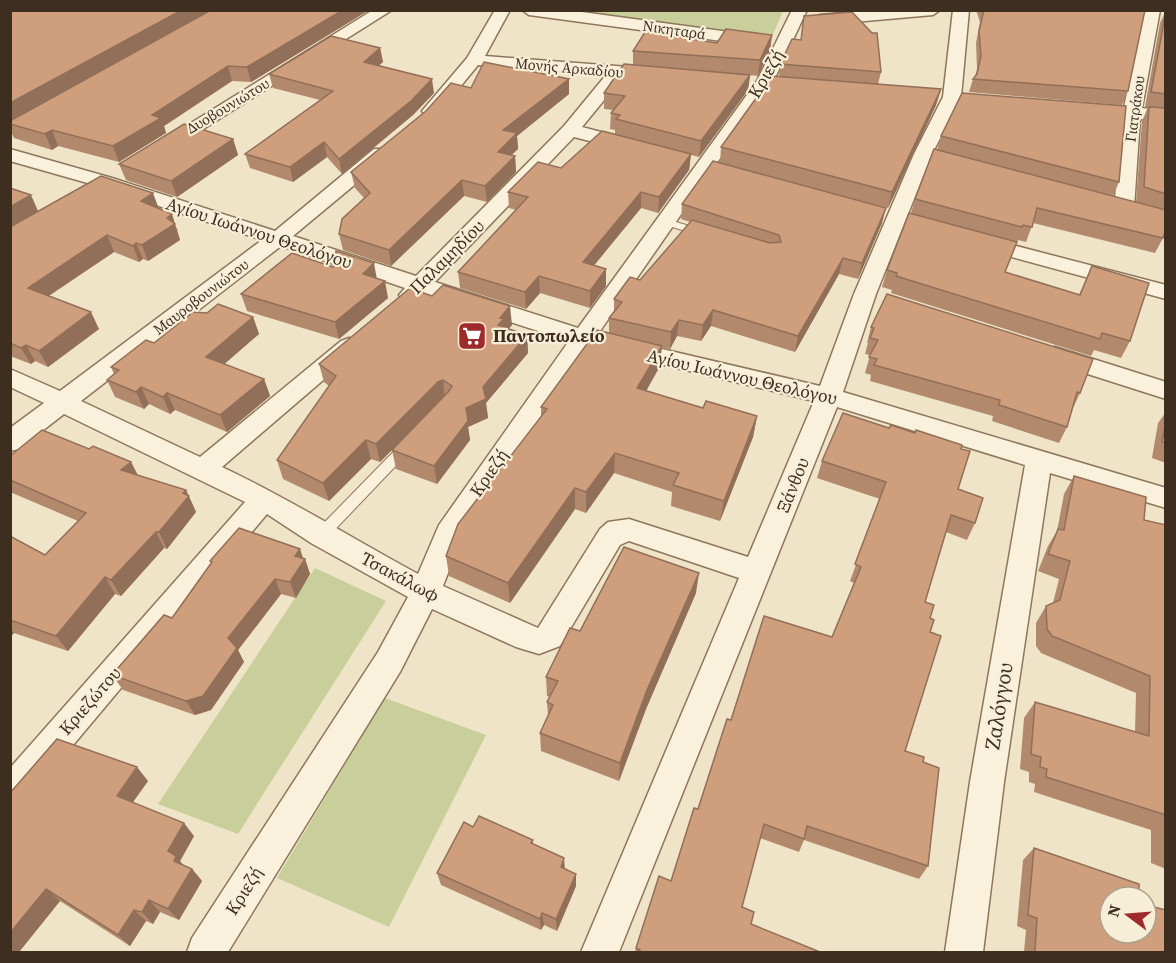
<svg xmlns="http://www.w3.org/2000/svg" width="1176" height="963" viewBox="0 0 1176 963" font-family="'Source Serif 4',serif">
<rect width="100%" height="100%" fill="#f0e4c8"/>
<g fill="#c9cf9b">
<path d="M542 11H783L770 41Z"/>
<path d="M315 568 386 601 238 834 158 804Z"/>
<path d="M385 698 486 735 389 927 277 878Z"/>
</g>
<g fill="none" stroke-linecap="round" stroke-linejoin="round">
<g stroke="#8d765c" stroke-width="2">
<g id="service">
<path d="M666 219 706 231 707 233 702 236 662 224V220Z"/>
<path d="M405 443 410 445 412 448 410 451 326 539H316L314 535 316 531 400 445Z"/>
</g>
</g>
<g stroke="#8d765c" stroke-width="3">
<g id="minor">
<path d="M373 10H392L170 150 163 152 154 146Z"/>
<path d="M495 10H510L485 56 655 69 663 74 655 79 623 77 582 127 639 142 641 146 639 150 632 152 574 137 435 282 578 328 757 81 792 10H807L773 82 598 334 820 386 854 294 914 154 943 97 953 10H969L961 97 932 154 876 294 843 392 1166 488V508L1050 473 1004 782 983 952H945L970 782 1025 465 837 407 619 952H581L739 578 629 541 620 545 560 646 539 654 516 647 432 609 400 672 228 952H187L192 938 378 652 408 597 311 543 267 514 22 806 10 811V768L245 502 64 414 19 449 10 451V428L44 403 10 387V369L60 391 262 240 98 186 10 161V149L112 178 275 231 374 149H388L390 153 388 157 293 236 416 276 564 126 606 75 478 65 437 115H425L422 111 467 58ZM281 246 405 288 399 295 402 300H418L424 294 569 341 439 525 418 574C353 539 290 499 222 467L357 351 361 346 357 341 349 338 341 341 200 457 81 401ZM589 347 814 401 748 557 629 519 608 522 600 529 538 628 443 586 462 537Z"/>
<path d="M522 10H567L759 36 767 41 759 46 529 15Z"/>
<path d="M875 10H940L933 15 820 25 812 20 820 15Z"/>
<path d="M1145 10H1160L1142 108 1166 111V121L1140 119 1134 208 1131 212H1117L1114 208 1123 117 1088 114 1079 109 1088 104 1124 107Z"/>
<path d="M978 236 1166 285V299L971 246 968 242 971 238Z"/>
<path d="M1055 347 1166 382V399L1047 361 1043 355 1047 349Z"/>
</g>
</g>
<use href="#service" fill="#faf1dc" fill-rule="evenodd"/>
<use href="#minor" fill="#faf1dc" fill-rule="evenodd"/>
</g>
<g fill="#b2896c">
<path d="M10 10H369L251 82 232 81 164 126 166 133 119 162 58 146 52 150 14 138 10 130Z"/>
<path d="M976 10H1145L1128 91 1122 105 969 92 973 79 975 77 977 69 976 43 980 22Z"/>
<path d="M1166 10V229L1163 238 1155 253 1033 223 1026 242 1018 240 1005 272 1079 295 1092 266 1130 341 1121 358 1094 350 1091 356 891 293 892 290 882 287 887 270 911 213 915 199 1136 202 1142 121 1148 107H1145L1160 23Z"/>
<path d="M804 16 881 72 878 84 941 89 936 105 888 208 720 163 721 147 779 76 780 64 801 40Z"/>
<path d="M772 35 770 50 758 76 750 75 748 90 699 157 691 155 689 170 658 213 641 208 594 265 606 286 590 308 540 293 526 309 460 288 458 272 516 210 509 208 508 192 561 168 615 134V130L610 129 611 113 613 110 604 109V93L633 65V51L717 43Z"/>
<path d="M380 48 383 62 378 66 434 93 413 115 342 174 327 157 293 182 250 168 245 154 320 100 273 88 269 74Z"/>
<path d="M471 88 569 94 517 136 518 149 511 155 515 156 516 172 487 202 464 196 391 266 343 250 339 234 364 198 355 188 351 172Z"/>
<path d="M941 136 1119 182 1113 196 937 150Z"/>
<path d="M233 139 238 155 177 197 126 180 119 164Z"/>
<path d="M10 188 38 211 159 209 178 230 177 231 180 240 148 261 143 259 139 262 114 252 49 296 99 329 48 367 35 361 31 364 10 356Z"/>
<path d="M682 204 882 223 858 279 839 274 795 352 711 326 701 341 677 336 670 349 661 347 660 366 646 391 703 408 757 416 753 437 720 521 671 506 672 492 614 473 586 513 575 509 510 603 449 576 446 556 541 417V407L609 333V318L614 312V299L640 280 690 222 681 219Z"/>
<path d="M333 267 377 279 388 298 339 339 247 311 241 294Z"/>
<path d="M253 317 259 334 224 364 264 379 270 396 227 432 175 410 170 414 149 404 144 409 115 397 107 380 114 374 111 367 154 343Z"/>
<path d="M512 325 508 329 527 335 528 353 486 403 488 418 468 427 470 440 437 484 396 469 392 450 395 447 380 462 371 459 329 501 283 479 277 460 329 386 324 382 319 364Z"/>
<path d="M871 327 1080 393 1073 408 1067 427 1059 443 992 421 993 416 870 381 871 375 865 373 870 355 865 354 868 343H867Z"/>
<path d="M1166 412V463L1152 458 1158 423Z"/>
<path d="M889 428 961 449 958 489 975 523 967 540 946 532 925 602 930 618V632L905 751 923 762 928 866 919 879 804 840 799 852 760 838 742 907 751 924 820 952H635L636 948 671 881 731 720 832 637 854 583 850 581 880 499 817 478 822 461Z"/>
<path d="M89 449 131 462 138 475 186 490 196 512 167 549 164 548 121 596 115 594 68 651 14 633 10 637V536L45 555 78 521 10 492V456Z"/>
<path d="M1074 476 1144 520 1166 525V869L1151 863V830L1034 792 1035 784 1029 782V772L1020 769 1024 718 1035 702 1135 732 1136 693 1041 653 1036 646V623L1046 606 1053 603 1059 579 1038 571 1048 546 1057 531 1064 494Z"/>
<path d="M303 558 305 559 310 574 296 598 281 594 238 650 244 662 211 710 195 715 123 690 112 675 172 618 211 563 210 561Z"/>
<path d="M696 593 646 709 619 781 541 751 540 733 548 716 547 702 550 697 547 696 546 677 580 631Z"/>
<path d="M148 781 133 802 194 836 180 861 183 865 192 869 202 881 179 920 160 912 153 924 146 921 130 946 60 901 19 952 10 793Z"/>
<path d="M473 827 533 840V844L565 869 576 874V886L557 931 544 925 541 930 441 885 437 873Z"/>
<path d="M1034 848 1110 897 1166 952H1024L1026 930 1017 926 1023 860Z"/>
</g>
<g fill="#916f58">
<path d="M182 10H212L10 122V103Z"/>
<path d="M343 10H369L251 82 247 67Z"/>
<path d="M772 35 770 50 758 76 760 60Z"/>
<path d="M380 48 383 62 366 76 364 62Z"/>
<path d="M228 66 232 81 164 126 166 133 119 162 113 146 152 115Z"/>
<path d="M750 75 748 90 699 157 701 141Z"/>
<path d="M432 79 434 93 413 115 342 174 339 159Z"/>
<path d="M569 79V94L517 136 518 149 499 167 498 152 503 130Z"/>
<path d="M941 89 936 105 888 208 892 192Z"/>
<path d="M52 130 58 146 52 150 45 134Z"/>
<path d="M233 139 238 155 177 197 171 181Z"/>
<path d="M324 142 327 157 293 182 290 167Z"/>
<path d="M691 154 689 170 658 213 659 197Z"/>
<path d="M515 156 516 172 487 202 485 186Z"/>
<path d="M462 180 464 196 391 266 389 250Z"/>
<path d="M641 192V208L583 279V262Z"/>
<path d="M153 193 159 209 141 201Z"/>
<path d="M31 195 38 211 10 228V207Z"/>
<path d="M886 208 882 223 858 279 862 263Z"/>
<path d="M172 214 180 240 148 261 142 245 167 218Z"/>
<path d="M107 235 114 252 36 304 28 288Z"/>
<path d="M136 243 143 259 139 262 133 246Z"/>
<path d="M843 258 839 274 795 352 798 336Z"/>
<path d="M374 263 377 280 363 274Z"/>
<path d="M606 269V286L590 308V291Z"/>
<path d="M539 276 540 293 526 309 525 292Z"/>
<path d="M385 281 388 298 339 339 335 322Z"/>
<path d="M510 306 512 325 505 333 498 325 500 318Z"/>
<path d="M713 310 711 326 701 341 703 325Z"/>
<path d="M91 312 99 329 48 367 39 351Z"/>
<path d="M253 317 259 334 213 374 206 357Z"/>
<path d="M679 320 677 336 670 349 671 332Z"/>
<path d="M527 335 528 353 486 403 488 418 468 427 470 440 437 484 434 466 466 408Z"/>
<path d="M26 345 35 361 31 364 21 348Z"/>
<path d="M662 346 660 366 636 409 637 388Z"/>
<path d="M264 379 270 396 227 432 220 415Z"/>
<path d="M443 380 445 399 440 400 380 462 376 444 438 382Z"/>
<path d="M141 387 149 404 144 409 136 392Z"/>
<path d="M167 393 175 410 170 414 163 397Z"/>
<path d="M757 416 753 437 720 521 724 501Z"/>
<path d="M366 440 371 459 329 501 323 483Z"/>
<path d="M615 453 614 473 586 513V492Z"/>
<path d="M131 462 139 479 121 470Z"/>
<path d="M575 488V509L510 603 508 583Z"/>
<path d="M186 490 196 512 167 549 159 532 183 493Z"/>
<path d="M156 532 164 548 121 596 111 580Z"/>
<path d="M300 549 304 561 305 559 310 574 296 598 290 582 295 556Z"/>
<path d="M699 573 696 593 646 709 619 781 620 763 647 690Z"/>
<path d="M105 577 115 594 68 651 56 636Z"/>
<path d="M275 579 281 594 238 650 244 662 211 710 195 715 186 701 228 638Z"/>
<path d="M10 628 14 633 10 637Z"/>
<path d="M137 767 148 781 128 809 117 796Z"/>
<path d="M184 823 194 836 180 861 186 869 174 861 168 851Z"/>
<path d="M564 858 565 870 561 867Z"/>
<path d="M192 869 202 881 179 920 168 909Z"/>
<path d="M576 874V886L557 931 556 919Z"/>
<path d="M46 889 60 901 19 952H10V933Z"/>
<path d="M149 900 160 912 153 924 142 912Z"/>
<path d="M134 910 146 921 130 946 118 935Z"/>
<path d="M542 913 544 925 541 930 540 919Z"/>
</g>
<g fill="#cf9f7d" stroke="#916f58" stroke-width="1.5">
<path d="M10 10H182L10 103Z"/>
<path d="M211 10H343L247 67 228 66 152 115 161 118 113 146 52 130 45 134 10 124V121Z"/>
<path d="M984 10H1145L1128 91 973 79 977 74 981 56 979 31Z"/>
<path d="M1166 11V94L1151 92Z"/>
<path d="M852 12 872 33H877L881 72 780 64 792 39 801 40 804 16Z"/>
<path d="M726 29 772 35 760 60 633 51 645 32 717 43Z"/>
<path d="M331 36 380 48 364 62 432 79 411 101 339 159 324 142 290 167 245 154 333 91 269 74Z"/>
<path d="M484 62 569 79 503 130 517 133 498 152 515 156 485 186 462 180 389 250 339 234 342 219 370 193 351 172 426 111 451 83 471 88Z"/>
<path d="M624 64 750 75 701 141 616 119 620 115 611 113 625 96 604 93Z"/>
<path d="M772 76 941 89 892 192 721 147Z"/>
<path d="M962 93 1126 106 1119 182 941 136Z"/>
<path d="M1149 107 1166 108V194L1144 187Z"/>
<path d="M184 124 233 139 171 181 119 164Z"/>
<path d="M602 131 691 154 659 197 641 192 583 262 606 269 590 291 539 276 525 292 458 272 528 197 508 192 538 162 561 168Z"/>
<path d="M934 149 1166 210V229L1163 238 1037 208 1032 227 1023 225 1022 227 915 199Z"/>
<path d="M713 161 886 208 862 263 843 258 798 336 713 310 703 325 679 320 671 332 609 318 622 302 614 299 630 277 640 280 692 220 770 243 781 242 779 235 682 204Z"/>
<path d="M101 176 153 193 141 201 172 214 167 218 175 224 142 245 136 243 133 246 107 235 28 288 91 312 39 351 26 345 21 348 10 343V227Z"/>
<path d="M10 188 31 195 10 207Z"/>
<path d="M909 213 1017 242 1005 272 1080 295 1092 266 1149 283 1130 341 1102 333 1100 339 896 276 897 273 887 270Z"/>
<path d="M336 251 374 263 363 274 385 281 335 322 241 294 292 253 333 267Z"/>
<path d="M443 285 510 306 500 318 504 319 498 325 527 335 483 387 486 399 466 408 468 421 434 466 392 450 449 391 452 386 443 380 438 382 376 444 366 440 323 483 277 460 336 376 319 364 410 288 432 296Z"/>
<path d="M887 294 1093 359 1080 393 1077 392 1067 427 999 405 1000 400 874 365 877 359 869 357 878 340 870 338 874 328 871 327Z"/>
<path d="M218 304 253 317 206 357 264 379 220 415 167 393 163 397 141 387 136 392 107 380 119 370 111 367 146 340 154 343 193 312 207 313Z"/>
<path d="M597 330 662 346 637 388 703 408 706 401 757 416 724 501 673 485 679 473 615 453 586 492 575 488 508 583 446 556 458 524 547 409 541 407Z"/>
<path d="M843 413 889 428 891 425 915 433 916 430 962 445 961 449 970 451 958 489 983 498 975 523 951 515 925 602 934 605 930 618 934 620 930 632 941 636 905 751 924 757 923 762 939 768 928 866 807 826 804 839 764 824 742 907 754 912 751 924 820 952H639L640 950 636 948 659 876 671 881 694 808 698 809 727 719 731 720 764 616 832 637 861 567 855 564 886 482 822 461Z"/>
<path d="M1166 422V443L1162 442Z"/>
<path d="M42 430 89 449 93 446 131 462 121 470 186 490 183 493 189 496 159 532H156L111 580 105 577 56 636 10 620V536L45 555 86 513 10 480V456Z"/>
<path d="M1074 476 1146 497 1144 520 1166 525V815L1046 777 1047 769 1040 767 1041 757 1031 754 1035 702 1149 736 1150 676 1052 636 1047 629 1046 606 1060 600 1070 561 1048 554 1058 529 1064 530Z"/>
<path d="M239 528 300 549 295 556 305 559 290 582 275 579 228 638 237 648 203 696 186 701 112 675 164 615 172 618 212 562 210 561Z"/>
<path d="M624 547 699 573 647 690 620 763 540 733 553 705 547 702 558 681 546 677 570 628 580 631Z"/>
<path d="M57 739 137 767 117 796 184 823 168 851 176 856 174 861 192 869 168 909 149 900 142 912 134 910 118 935 46 889 10 933V793Z"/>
<path d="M479 816 533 840 531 843 564 858 561 867 576 874 556 919 542 913 540 919 437 873 464 822 473 827Z"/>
<path d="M1034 848 1139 884V897H1110V933H1146V905L1166 910V952H1035L1037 918 1028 915Z"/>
</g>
<defs>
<g id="supermarket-square" transform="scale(1.5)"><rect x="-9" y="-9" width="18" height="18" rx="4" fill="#9e2a2b" stroke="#f7eed8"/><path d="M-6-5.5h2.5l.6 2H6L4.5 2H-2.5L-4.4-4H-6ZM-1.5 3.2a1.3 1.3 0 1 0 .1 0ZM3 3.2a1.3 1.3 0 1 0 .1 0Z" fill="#fff"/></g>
</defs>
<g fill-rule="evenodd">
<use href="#supermarket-square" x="472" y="336"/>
</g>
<g text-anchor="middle" stroke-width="4.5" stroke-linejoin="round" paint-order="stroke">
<g font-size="15" fill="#3d2e20" stroke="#f7eed8">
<text transform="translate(674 30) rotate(8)" y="5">Νικηταρά</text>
<text transform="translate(569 68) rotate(5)" y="5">Μονής Αρκαδίου</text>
<text transform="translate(228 106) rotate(-31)" y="5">Δυοβουνιώτου</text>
<text transform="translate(1135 109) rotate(-82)" y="5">Γιατράκου</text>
<text transform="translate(201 297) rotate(-37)" y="5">Μαυροβουνιώτου</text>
</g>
<g font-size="18" fill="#3d2e20" stroke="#f7eed8">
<text transform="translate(766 74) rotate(-60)" y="6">Κριεζή</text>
<text transform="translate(259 233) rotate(18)" y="6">Αγίου Ιωάννου Θεολόγου</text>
<text transform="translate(447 257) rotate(-45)" y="6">Παλαμηδίου</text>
<text transform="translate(742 377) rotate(13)" y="6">Αγίου Ιωάννου Θεολόγου</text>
<text transform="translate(489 473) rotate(-56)" y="6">Κριεζή</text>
<text transform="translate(793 485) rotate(-68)" y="6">Ξάνθου</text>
<text transform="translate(400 577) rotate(28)" y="6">Τσακάλωφ</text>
<text transform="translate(90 701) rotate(-49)" y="6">Κριεζώτου</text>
<text transform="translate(244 891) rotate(-58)" y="6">Κριεζή</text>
</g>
<g font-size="18" font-weight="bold" fill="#3d2e20" stroke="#f7eed8" text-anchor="start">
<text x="493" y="342">Παντοπωλείο</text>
</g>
<g font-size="21" fill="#3d2e20" stroke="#f7eed8">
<text transform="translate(999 706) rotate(-81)" y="7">Ζαλόγγου</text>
</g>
</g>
<rect width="1176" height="963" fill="none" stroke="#3d2e20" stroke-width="24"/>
<g transform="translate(1128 915) rotate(286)"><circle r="28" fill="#f7eed8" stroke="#ada18e" stroke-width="1.5"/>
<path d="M0-4.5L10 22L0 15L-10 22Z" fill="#9e2a2b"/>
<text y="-9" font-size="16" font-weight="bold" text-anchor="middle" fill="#3d2e20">N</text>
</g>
</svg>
